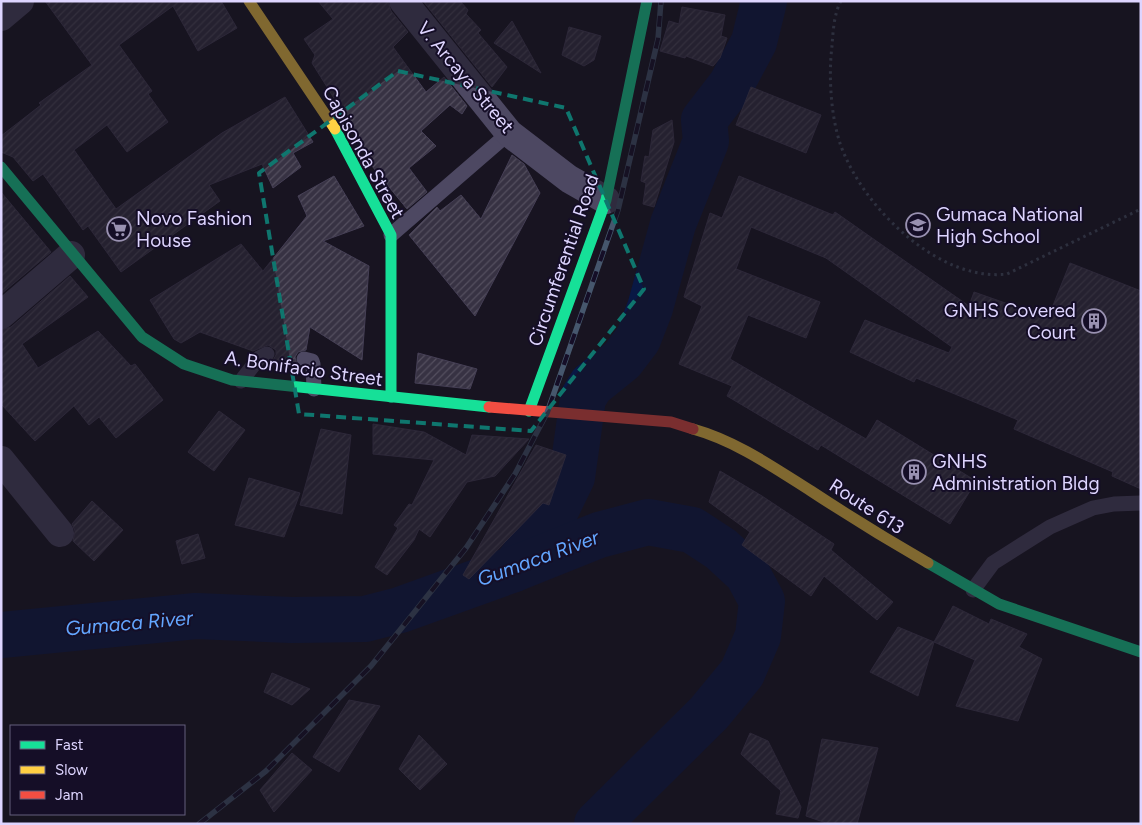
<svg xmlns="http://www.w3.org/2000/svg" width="1142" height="825" viewBox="0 0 1142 825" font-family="Figtree,sans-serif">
<defs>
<pattern id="building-hatch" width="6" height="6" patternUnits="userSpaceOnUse" patternTransform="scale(1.25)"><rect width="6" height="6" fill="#373243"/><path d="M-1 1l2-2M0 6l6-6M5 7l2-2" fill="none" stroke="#544f5f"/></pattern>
</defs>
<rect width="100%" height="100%" fill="#181421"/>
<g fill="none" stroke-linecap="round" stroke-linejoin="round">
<g stroke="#091844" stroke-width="46">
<path d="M514 569 553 516 572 477 583 398 591 385 622 360 638 339 650 308 673 224 706 141 704 120 731 85 754 42 764 1"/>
<path d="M1 635 196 616 292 620 365 619 400 610 514 569 599 535 648 522 692 530 721 549 747 573 762 601 758 636 742 673 709 713 597 824"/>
</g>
</g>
<g fill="url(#building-hatch)" stroke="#453f55">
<path d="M45 1H221L237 28 198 51 173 6 119 45 152 91 148 94 168 122 127 152 107 125 74 150 116 209 222 133 285 97 313 142 293 153 301 167 273 188 262 164 209 185 220 201 121 272 88 226 83 230 43 174 33 181 13 157 1 152V136L41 105 39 103 92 65Z"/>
<path d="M318 1H388L391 11 408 32 393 47 426 92 444 77 467 106 462 114 450 105 421 131 436 146 409 168 427 192 407 209 372 166 347 119 312 63 315 55 304 39 333 19Z"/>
<path d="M423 1H460L468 10 466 14 481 30 478 33 507 67 492 87Z"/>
<path d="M682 7 725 15 721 36 727 38 720 58 713 66 686 56 685 58 660 51 669 21 679 24Z"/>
<path d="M512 21 541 73 494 43Z"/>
<path d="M569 27 601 36 594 60 584 66 562 55Z"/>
<path d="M751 87 821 115 806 153 736 125Z"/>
<path d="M672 120 674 142 654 207 643 204 646 183 641 181 645 156 649 157 653 130Z"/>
<path d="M512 155 524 164 540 193 475 316 409 235 437 207 440 211 461 195 481 219Z"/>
<path d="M334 176 364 226 323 241 369 266 362 360 310 327 306 350 298 352 295 357 297 365 302 368 272 362 276 355V350L268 345 253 351 200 332 181 343 174 339 150 300 241 244 263 271 307 216 298 196Z"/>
<path d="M739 176 833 215 835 212 969 306 974 292 1048 318 1070 263 1141 291V489L1112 476 1113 472 1014 429 1018 420 916 378 914 382 850 352 865 320 949 353 952 347 826 258 751 227 736 269 820 302 806 338 748 315 730 359 866 439 877 420 976 481 950 524 821 445 818 450 727 396 732 386 679 364 702 306 684 297 710 213 722 218Z"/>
<path d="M1 192 51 252 1 294Z"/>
<path d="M70 276 88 297 22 344 38 368 98 331 131 366 135 364 163 400 116 438 99 417 89 425 74 406 35 441 1 404V330L11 327Z"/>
<path d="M418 353 477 369 470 389 415 383Z"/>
<path d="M219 411 245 430 214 471 188 452Z"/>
<path d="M373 424 424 432 466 455 472 435 529 439 495 476 467 482 430 537 419 529 414 540 387 575 375 567 398 528 394 525 409 504 412 505 434 460 373 454Z"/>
<path d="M321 429 351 435 342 514 300 505Z"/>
<path d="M536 445 566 455 549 505 543 503 469 579 463 575Z"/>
<path d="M720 471 762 496 834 544 831 550 893 602 877 620 824 576 811 596 742 545 750 532 709 502Z"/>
<path d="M249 478 300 493 284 537 235 525Z"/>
<path d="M92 501 123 530 94 561 73 541 75 531 72 524Z"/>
<path d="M198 534 205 558 182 564 176 541Z"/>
<path d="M953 606 989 624 991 619 1027 634 1019 647 1042 659 1018 721 956 706 975 660 934 642Z"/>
<path d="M898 627 934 642 918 696 870 672Z"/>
<path d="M272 673 310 689 292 705 264 692Z"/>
<path d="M349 700 380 706 339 772 313 757Z"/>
<path d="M750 733 768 741 801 807 798 818 776 814 781 791 741 754Z"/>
<path d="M419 735 447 764 420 790 399 769Z"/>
<path d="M822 739 878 748 857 824H829L806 816Z"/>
<path d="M292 753 312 770 274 812 260 790Z"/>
</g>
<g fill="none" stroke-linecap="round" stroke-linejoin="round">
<path stroke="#485363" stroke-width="3" stroke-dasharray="2.5 4" stroke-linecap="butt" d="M841 1C834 13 833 32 832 46 828 78 831 128 846 158 871 214 942 282 1007 274L1141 209"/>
<g stroke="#4d4862" stroke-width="15">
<path d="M391 235 509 133"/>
<path d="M304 359 312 361 313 364 314 389"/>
<path d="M241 381 259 358 267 354"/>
<path d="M973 590 993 563 1050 527 1093 508 1114 504 1141 503"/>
</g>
<g stroke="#4d4862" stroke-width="28">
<path d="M403 1 509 133 569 179 606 200"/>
<path d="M1 17 20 1"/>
<path d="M1 315 71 255"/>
<path d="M1 460 60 533"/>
</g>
<g stroke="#16e098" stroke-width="11">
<path d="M335 129 391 235V397"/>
<path d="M1 167 142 337 184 364 232 380 489 407"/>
<path d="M529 411 606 200 647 1"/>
<path d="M928 563 999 604 1141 652"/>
</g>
<g stroke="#ffcf43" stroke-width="11">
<path d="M249 1 335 129"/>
<path d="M693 429C736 441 773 467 811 491 849 516 888 540 928 563"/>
</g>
<path stroke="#f24e42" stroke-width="11" d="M489 407 671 422 693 429"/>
<g stroke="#46576d" stroke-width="5.5">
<path id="rail" d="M199 824 266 771 371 666 466 548 515 474 547 413 618 210 658 39 661 1"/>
</g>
<use href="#rail" stroke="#150e27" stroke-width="4" stroke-dasharray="11" stroke-linecap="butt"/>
</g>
<path d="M0 0H1142V825H0ZM398 71 566 108 644 289 531 431 299 414 259 173Z" fill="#181421" fill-opacity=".55" fill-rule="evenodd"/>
<path fill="none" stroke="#0f766e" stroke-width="4" stroke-dasharray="10 6" stroke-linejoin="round" d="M398 71 566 108 644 289 531 431 299 414 259 173Z"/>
<defs>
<g id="school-ring" transform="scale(1.25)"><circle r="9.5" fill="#150e27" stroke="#9991b1" stroke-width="1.5"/><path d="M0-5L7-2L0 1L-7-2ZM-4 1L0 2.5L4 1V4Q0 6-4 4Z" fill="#9991b1"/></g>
<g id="supermarket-ring" transform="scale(1.25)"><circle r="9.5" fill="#150e27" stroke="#9991b1" stroke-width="1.5"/><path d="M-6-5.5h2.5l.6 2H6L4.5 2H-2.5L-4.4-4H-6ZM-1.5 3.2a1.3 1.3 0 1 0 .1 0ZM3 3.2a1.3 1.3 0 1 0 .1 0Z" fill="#9991b1"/></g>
<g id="building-ring" transform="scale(1.25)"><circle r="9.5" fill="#150e27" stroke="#9991b1" stroke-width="1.5"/><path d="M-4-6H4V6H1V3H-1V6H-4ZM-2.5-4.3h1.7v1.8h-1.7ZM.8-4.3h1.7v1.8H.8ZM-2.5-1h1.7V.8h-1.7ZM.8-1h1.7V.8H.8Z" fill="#9991b1"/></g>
</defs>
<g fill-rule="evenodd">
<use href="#school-ring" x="918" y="225"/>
<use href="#supermarket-ring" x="119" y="229"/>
<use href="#building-ring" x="1094" y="321"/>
<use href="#building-ring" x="914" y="472"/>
</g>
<g text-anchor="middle" stroke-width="4" stroke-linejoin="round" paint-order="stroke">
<g font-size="19" fill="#ded5ff" stroke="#150e27">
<text transform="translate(466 77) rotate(50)" y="7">V. Arcaya Street</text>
<text transform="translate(364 152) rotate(61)" y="7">Capisonda Street</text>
<text transform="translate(563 260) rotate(-71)" y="7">Circumferential Road</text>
<text transform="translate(304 368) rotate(8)" y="7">A. Bonifacio Street</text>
<text transform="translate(867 506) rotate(33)" y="7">Route 613</text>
</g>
<g font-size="19" fill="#ded5ff" stroke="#150e27" text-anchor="start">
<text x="936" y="221">Gumaca National<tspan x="936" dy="22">High School</tspan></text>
<text x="136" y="225">Novo Fashion<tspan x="136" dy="22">House</tspan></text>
<text x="1076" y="317" text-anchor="end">GNHS Covered<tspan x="1076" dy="22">Court</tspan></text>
<text x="932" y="468">GNHS<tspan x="932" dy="22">Administration Bldg</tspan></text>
</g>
<g font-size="20" font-style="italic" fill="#63a6ff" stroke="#150e27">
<text transform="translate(538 558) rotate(-20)" y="7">Gumaca River</text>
<text transform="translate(129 623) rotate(-5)" y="7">Gumaca River</text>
</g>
</g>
<rect width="1142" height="825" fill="none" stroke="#ded5ff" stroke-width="5"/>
<rect x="10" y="725" width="175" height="90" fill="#150e27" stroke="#655e7d"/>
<rect x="20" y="741" width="25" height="8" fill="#16e098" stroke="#655e7d"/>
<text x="55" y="750" font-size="15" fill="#ded5ff">Fast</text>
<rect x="20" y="766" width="25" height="8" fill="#ffcf43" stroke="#655e7d"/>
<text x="55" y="775" font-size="15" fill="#ded5ff">Slow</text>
<rect x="20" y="791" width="25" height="8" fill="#f24e42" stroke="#655e7d"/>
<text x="55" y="800" font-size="15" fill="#ded5ff">Jam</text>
</svg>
